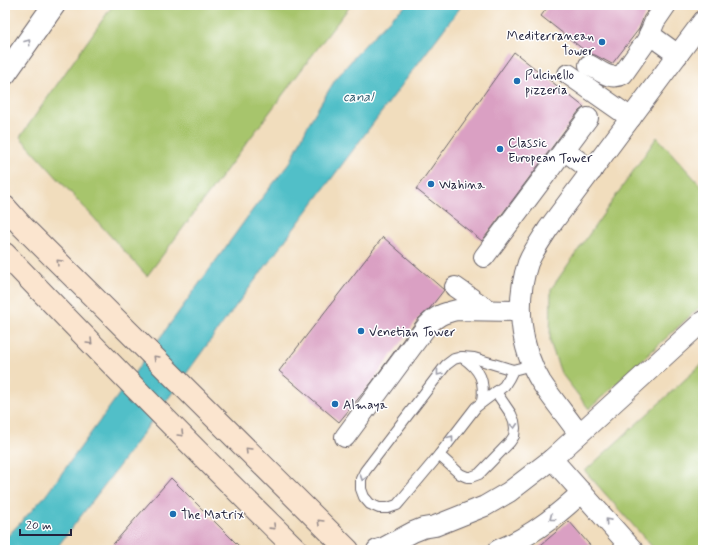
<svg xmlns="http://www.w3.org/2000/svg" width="708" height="555" viewBox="0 0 708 555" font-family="Mynerve,sans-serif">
<rect width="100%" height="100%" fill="#fff"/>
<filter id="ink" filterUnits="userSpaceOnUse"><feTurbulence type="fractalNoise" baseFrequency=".025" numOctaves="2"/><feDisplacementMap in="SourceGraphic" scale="8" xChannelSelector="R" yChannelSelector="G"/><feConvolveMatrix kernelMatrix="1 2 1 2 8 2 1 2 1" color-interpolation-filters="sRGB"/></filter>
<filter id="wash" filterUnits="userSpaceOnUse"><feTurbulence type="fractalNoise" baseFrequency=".012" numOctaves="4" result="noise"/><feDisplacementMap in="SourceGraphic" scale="16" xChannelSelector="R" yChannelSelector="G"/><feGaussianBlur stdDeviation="0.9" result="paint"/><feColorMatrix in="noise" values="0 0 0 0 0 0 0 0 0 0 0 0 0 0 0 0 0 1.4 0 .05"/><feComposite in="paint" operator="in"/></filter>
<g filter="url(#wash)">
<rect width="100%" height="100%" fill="#f1ddbd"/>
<g fill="#a7c56c" stroke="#647454">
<path d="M113 5H351L326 37 147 276 20 137Z"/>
<path d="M657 137 703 188V304L589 409 561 373 550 342 551 289Z"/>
<path d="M703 363V550H655L585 471Z"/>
</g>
<path fill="#51bfc8" stroke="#3a7082" d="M407 5H462L223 323 122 462 55 550H5V539L46 495 254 208 291 161 309 123 335 80 362 48 393 16Z"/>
<g id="blocks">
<g fill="#daa0c3">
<path d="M549 5H652L644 16 639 29 612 64 595 55 589 54 541 16Z"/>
<path d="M514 52 584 107 579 111 482 241 416 189Z"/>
<path d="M383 237 444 290 430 308 418 319 372 382 339 422 279 371Z"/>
<path d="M171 478 243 550H108Z"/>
<path d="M569 521 594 550H535Z"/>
</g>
</g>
</g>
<g filter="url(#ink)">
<use href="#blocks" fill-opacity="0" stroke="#6a6368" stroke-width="1"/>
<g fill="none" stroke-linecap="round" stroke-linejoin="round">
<g stroke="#6a6368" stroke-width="12">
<g id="service">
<path d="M462 357C481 370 485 381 482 402"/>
<path d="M513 370 509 378 504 386 476 407 439 455 403 498 397 505 388 508H379L370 504 364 497 361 489V479L365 471 446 365 454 359 462 357 474 358 513 370 532 365"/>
<path d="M439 455 460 474 467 477H471L479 474 510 442 514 436 515 428 514 421 511 414 496 392"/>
</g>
</g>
<g stroke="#6a6368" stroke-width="22">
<g id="minor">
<path d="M649 34 678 55"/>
<path d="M589 65C601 71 610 81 623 74L647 40 655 21 666 5"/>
<path d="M568 74 631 118"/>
<path d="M564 150 592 171"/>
<path d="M484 257 588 118"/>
<path d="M455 287 488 310"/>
<path d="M579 434C567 417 553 400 541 382 520 348 515 301 528 263 533 251 541 240 548 229L703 21"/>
<path d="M345 437 427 326C436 316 443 313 457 310L520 311"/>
<path d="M552 459 633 550"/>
<path d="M377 550 383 548 413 532 423 528 435 526 485 506 509 492 552 459 703 321"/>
<path d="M498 550C530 537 557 516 582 492"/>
</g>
</g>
<g stroke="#6a6368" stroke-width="24">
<path id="tertiary" d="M5 74 54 5"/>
</g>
<g stroke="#6a6368" stroke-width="24">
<g id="secondary">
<path d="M5 207 22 226 348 550"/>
<path d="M5 254C101 354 198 453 297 550"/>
</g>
</g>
<use href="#service" stroke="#fff" stroke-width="10"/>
<use href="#minor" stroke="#fff" stroke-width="20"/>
<use href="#tertiary" stroke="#fff" stroke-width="22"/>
<use href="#secondary" stroke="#fbe5cf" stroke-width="22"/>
</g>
<defs><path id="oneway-chevron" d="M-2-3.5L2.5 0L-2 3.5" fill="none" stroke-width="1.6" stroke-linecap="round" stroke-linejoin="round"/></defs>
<g stroke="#9c9ca7">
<use href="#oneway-chevron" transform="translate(28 42) rotate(-54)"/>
<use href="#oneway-chevron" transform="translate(439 373) rotate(128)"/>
<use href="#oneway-chevron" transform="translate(514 426) rotate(86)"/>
<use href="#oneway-chevron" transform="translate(451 438) rotate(-52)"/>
<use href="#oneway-chevron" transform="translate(363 478) rotate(108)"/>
<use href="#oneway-chevron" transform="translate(552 518) rotate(142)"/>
<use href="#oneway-chevron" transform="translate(608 521) rotate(-132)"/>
</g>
<g stroke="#998d8c">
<use href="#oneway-chevron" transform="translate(59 262) rotate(-135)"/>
<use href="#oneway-chevron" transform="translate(90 342) rotate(45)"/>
<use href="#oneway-chevron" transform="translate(156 358) rotate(-135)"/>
<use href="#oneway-chevron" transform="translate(181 434) rotate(45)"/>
<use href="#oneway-chevron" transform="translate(248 450) rotate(-135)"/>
<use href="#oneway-chevron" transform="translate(320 522) rotate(-135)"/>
<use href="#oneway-chevron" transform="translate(273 527) rotate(44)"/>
</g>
</g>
<g fill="#1f6fb2" stroke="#fff" stroke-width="1.5">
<circle cx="602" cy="42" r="4"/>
<circle cx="517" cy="81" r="4"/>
<circle cx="500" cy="149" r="4"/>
<circle cx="431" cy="184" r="4"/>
<circle cx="361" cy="331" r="4"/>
<circle cx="335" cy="404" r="4"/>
<circle cx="173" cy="514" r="4"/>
</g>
<g text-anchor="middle" stroke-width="3" stroke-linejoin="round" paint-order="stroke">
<g font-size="13" fill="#22223b" stroke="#fff" text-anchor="start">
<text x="594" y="40" text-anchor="end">Mediterranean<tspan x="594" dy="15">Tower</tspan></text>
<text x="525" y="79">Pulcinello<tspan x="525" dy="15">pizzeria</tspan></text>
<text x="508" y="147">Classic<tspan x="508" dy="15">European Tower</tspan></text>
<text x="439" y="189">Wahina</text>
<text x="369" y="336">Venetian Tower</text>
<text x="343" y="409">Almaya</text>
<text x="181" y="519">The Matrix</text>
</g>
<g font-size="14" font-style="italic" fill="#356173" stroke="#fff">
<text x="358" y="101">canal</text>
</g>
</g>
<rect width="708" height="555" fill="none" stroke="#fff" stroke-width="20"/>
<path d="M20 529v6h51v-6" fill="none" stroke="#22223b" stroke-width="2"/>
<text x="26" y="529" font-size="12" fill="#22223b" stroke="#ffffff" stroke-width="3" paint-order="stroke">20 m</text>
</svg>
